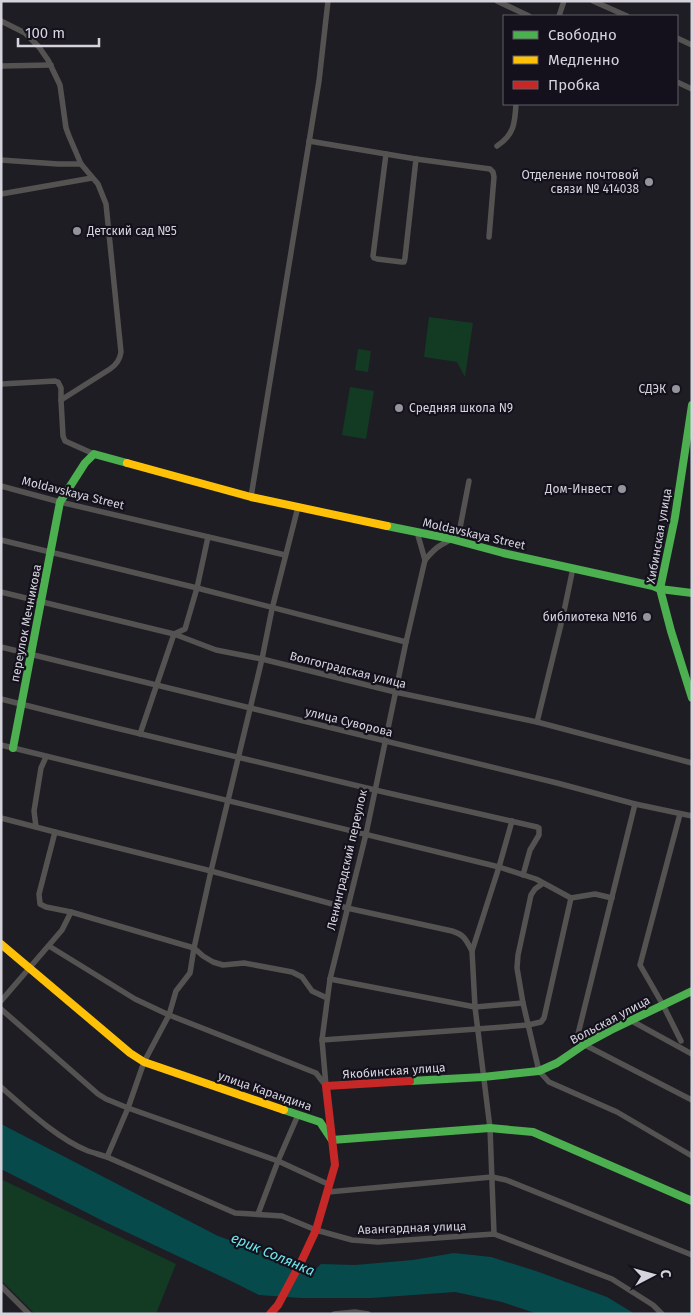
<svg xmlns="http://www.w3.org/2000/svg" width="693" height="1315" viewBox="0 0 693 1315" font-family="'Fira Sans',sans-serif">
<rect width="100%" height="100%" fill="#1e1d24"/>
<g fill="#133a22">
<path d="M429 317 473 323 465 377 457 362 424 357Z"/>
<path d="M358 349 371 351 368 372 355 370Z"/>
<path d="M350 387 374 391 366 439 342 435Z"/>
<path d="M1 1179 176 1264 156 1314H35L1 1280Z"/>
</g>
<path fill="#064a4b" d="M1 1124 218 1236 261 1251 286 1257 293 1267 311 1274 321 1264 355 1265 413 1260 454 1253 491 1257 536 1271 607 1297 635 1314H538L502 1302 455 1292 371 1298H301L259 1295 231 1281 105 1222 1 1169Z"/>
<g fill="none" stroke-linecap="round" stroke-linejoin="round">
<g stroke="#545352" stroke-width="5.5">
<path d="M497 1 529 16"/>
<path d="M593 1 627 16"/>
<path d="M559 16 564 1"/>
<path d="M1 21 25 33 39 47 48 60 60 85 66 128 69 136 81 164 98 184 106 204 121 352C120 360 116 365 110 369L61 400 63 436 65 441 94 454"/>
<path d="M677 38 692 45"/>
<path d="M1 66 51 65"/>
<path d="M677 82 692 89"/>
<path d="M309 141 386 154"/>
<path d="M497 146C514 135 515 123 516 104"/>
<path d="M386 154 416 159 405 258 404 262H402L377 259 374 258 373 256Z"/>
<path d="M416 159 490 169 493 172 494 177 489 237"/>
<path d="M1 160 58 164H81"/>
<path d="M1 194 92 178"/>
<path d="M1 384 55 381 58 382 61 388V400"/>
<path d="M1 486 60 502 285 555"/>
<path d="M251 497 319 81 328 1"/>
<path d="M417 532 425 560"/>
<path d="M1 540 197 588 406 642"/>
<path d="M1 592 174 634 216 650 262 659 395 692 537 722 692 763"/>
<path d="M1 647 557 783 635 804 692 816"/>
<path d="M1 699 116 728 375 790 537 827 539 828V835L530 850 523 875"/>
<path d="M537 722 563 616 573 568"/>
<path d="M140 734 174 634 185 629 197 588 208 537"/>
<path d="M1 745 499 867 536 879 571 898 595 894 612 898"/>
<path d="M635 804 577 1038 585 1045 692 1100"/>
<path d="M680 814 640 965 663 1005 681 1041"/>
<path d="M1 818 55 832 211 871 347 908 452 931C465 935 466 940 472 951"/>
<path d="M36 827 34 811 41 768 46 757"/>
<path d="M55 832 39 894 40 904 46 907 71 912 194 948 203 956 213 962 223 965 244 963 292 972 302 977 312 991 327 998"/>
<path d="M542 884 535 889 531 895 518 955 517 968 523 1003 539 1071 549 1082 617 1112 692 1156"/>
<path d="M49 946 135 999 169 1015 316 1073 326 1086"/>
<path d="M330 979 475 1007 523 1003"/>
<path d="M1 1001 62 930 71 912"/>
<path d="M1 1009 98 1094 106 1099 128 1108 278 1161 330 1185"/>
<path d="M630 1020 692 1054"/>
<path d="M322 1040 477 1029 528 1025 541 1022 544 1018 571 898"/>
<path d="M326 1086 322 1040 330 979 366 834 406 642 425 560C430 554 434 549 441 545 447 541 454 539 459 533L469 481"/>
<path d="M1 1087C26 1109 58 1139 88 1151 94 1153 101 1155 107 1157L235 1213 282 1216 316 1230 352 1240 378 1242 494 1234 612 1279 653 1305 662 1314"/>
<path d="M107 1157 128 1108 144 1062 169 1015 176 991 190 973 194 948 211 871 262 659 272 609 298 507"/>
<path d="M328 1192 492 1177 506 1180 692 1255"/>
<path d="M258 1214 278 1161 298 1115"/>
<path d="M494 1234 490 1128 475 1007 472 951 499 867 512 821"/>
<path d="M1 1286 29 1314"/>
<path d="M334 1314 355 1312 368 1314"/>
</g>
<g stroke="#4caf50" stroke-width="8">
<path d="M692 405 675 517 660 589 671 631 692 698"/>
<path d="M387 526 451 539 503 553 653 586 660 589 692 593"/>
<path d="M13 748 60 502 85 463 94 454 127 463"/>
<path d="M410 1081 483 1077 539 1071 557 1063 585 1044 611 1030 692 991"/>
<path d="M284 1110 320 1122 332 1140 490 1128 533 1132 692 1201"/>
</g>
<g stroke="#ffc107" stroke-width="8">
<path d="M127 463 251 497 387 526"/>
<path d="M1 944 130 1053 144 1062 284 1110"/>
</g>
<path stroke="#c62828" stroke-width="8" d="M270 1314 278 1305 302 1260 316 1230 335 1165 326 1086 410 1081"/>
</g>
<g fill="#95949c" stroke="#14111d" stroke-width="2">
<circle cx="649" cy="182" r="5"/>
<circle cx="77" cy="231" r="5"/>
<circle cx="676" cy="389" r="5"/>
<circle cx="399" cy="408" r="5"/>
<circle cx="622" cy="489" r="5"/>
<circle cx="647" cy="617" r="5"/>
</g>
<g text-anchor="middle" stroke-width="4.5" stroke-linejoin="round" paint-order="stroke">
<g font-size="12" fill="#d5d4dc" stroke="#14111d" text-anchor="end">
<text x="639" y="179">Отделение почтовой<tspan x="639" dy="14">связи № 414038</tspan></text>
<text x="87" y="235" text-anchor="start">Детский сад №5</text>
<text x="666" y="393">СДЭК</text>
<text x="409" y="412" text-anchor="start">Средняя школа N9</text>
<text x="612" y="493">Дом-Инвест</text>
<text x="637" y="621">библиотека №16</text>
</g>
<g font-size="12" fill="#d5d4dc" stroke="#14111d">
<text transform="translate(73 493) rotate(14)" y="4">Moldavskaya Street</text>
<text transform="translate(474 534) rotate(13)" y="4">Moldavskaya Street</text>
<text transform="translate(659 536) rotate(-80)" y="4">Хибинская улица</text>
<text transform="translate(26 623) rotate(-79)" y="4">переулок Мечникова</text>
<text transform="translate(348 670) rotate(14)" y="4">Волгоградская улица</text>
<text transform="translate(349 722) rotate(14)" y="4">улица Суворова</text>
<text transform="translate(347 860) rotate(-77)" y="4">Ленинградский переулок</text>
<text transform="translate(610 1020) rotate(-28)" y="4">Вольская улица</text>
<text transform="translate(394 1071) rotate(-4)" y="4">Якобинская улица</text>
<text transform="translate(265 1091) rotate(19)" y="4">улица Карандина</text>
<text transform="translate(412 1228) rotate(-2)" y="4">Авангардная улица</text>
</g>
<g font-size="14" font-style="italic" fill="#6de8eb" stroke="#14111d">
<text transform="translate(273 1254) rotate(23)" y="5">ерик Солянка</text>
</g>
</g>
<rect width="693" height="1315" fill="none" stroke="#d5d4dc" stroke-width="5"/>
<rect x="503" y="15" width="175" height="90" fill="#14111d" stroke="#615f69"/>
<rect x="513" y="31" width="25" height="8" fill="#4caf50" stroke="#615f69"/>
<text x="548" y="40" font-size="15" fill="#d5d4dc">Свободно</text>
<rect x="513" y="56" width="25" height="8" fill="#ffc107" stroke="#615f69"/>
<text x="548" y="65" font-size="15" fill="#d5d4dc">Медленно</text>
<rect x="513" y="81" width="25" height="8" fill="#c62828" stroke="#615f69"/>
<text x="548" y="90" font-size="15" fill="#d5d4dc">Пробка</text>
<g transform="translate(653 1275) rotate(84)" stroke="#14111d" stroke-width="4" paint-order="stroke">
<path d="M0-4L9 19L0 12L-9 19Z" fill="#d5d4dc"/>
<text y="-8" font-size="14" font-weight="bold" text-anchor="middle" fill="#d5d4dc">С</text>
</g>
<path d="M18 38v8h81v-8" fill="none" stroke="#d5d4dc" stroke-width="2.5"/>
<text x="25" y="38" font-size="15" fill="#d5d4dc" stroke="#14111d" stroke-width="4" paint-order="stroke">100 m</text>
</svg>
